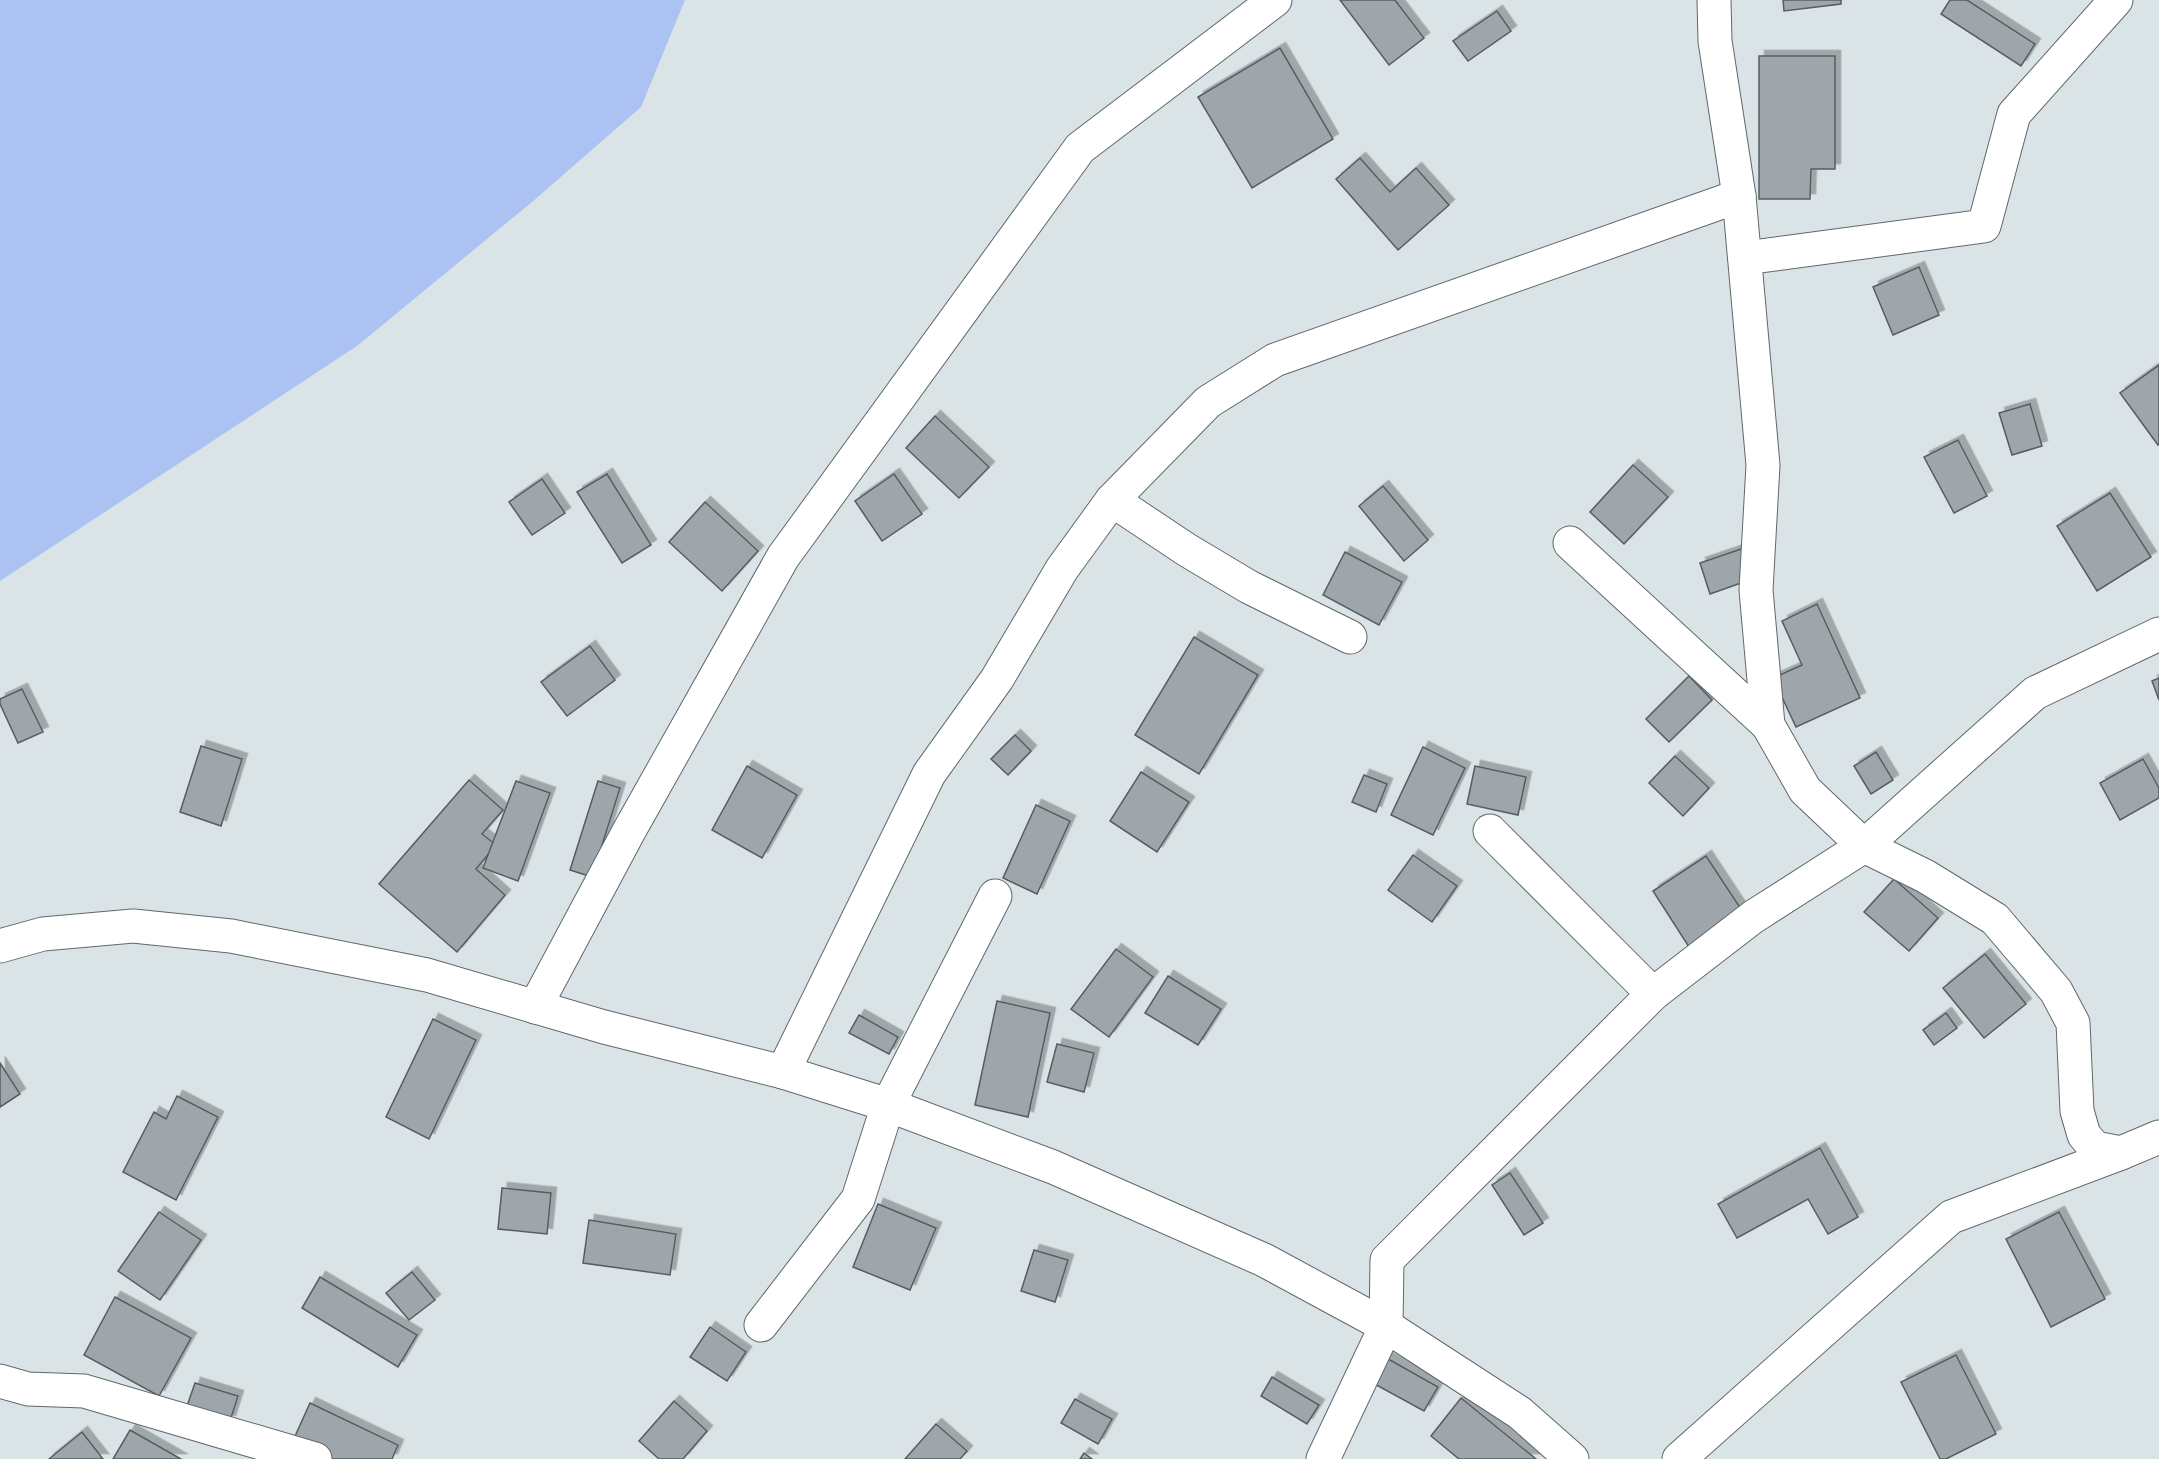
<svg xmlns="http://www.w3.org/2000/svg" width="2159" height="1459" viewBox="0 0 2159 1459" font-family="'Work Sans',sans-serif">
<defs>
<filter id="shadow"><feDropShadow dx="5.5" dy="-5.5" stdDeviation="0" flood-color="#0004"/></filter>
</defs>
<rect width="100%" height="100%" fill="#dae4e7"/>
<path fill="#acc2f2" d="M0 0H685L641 107 532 202 357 346 0 581Z"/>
<g fill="#9fa6ab" stroke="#575d61" stroke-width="1.5" filter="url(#shadow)">
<path d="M1340 0H1395L1424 38 1389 65Z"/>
<path d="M1783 0H1841V4L1784 11Z"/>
<path d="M1950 0H1967L2035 44 2021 66 1941 14Z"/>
<path d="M1497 11 1511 31 1468 61 1453 41Z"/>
<path d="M1280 48 1333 139 1252 188 1198 97Z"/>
<path d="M1759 56H1835V169H1811L1810 199H1759Z"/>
<path d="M1360 158 1390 192 1416 168 1449 205 1398 250 1336 179Z"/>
<path d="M1919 267 1939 315 1893 335 1873 287Z"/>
<path d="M2159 365V444L2158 445 2120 393Z"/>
<path d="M2030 404 2042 446 2012 455 1999 413Z"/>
<path d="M935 416 989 467 959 498 906 448Z"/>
<path d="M1958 440 1987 496 1954 513 1924 457Z"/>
<path d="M1633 465 1668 497 1624 544 1590 512Z"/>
<path d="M607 474 651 545 622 563 577 492Z"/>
<path d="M894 474 922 514 882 541 855 501Z"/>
<path d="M542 479 565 513 532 535 509 502Z"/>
<path d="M1383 486 1428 540 1404 561 1359 506Z"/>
<path d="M2110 493 2151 557 2097 591 2057 526Z"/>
<path d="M705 502 758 551 722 591 669 542Z"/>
<path d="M1744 548 1755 578 1710 594 1700 563Z"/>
<path d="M1345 552 1402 582 1379 625 1323 595Z"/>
<path d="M1817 604 1860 698 1796 727 1773 678 1802 665 1782 621Z"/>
<path d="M1194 637 1258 675 1199 774 1135 735Z"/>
<path d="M590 646 615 680 567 716 541 682Z"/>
<path d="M1689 676 1712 700 1669 742 1646 719Z"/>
<path d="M2159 678V700L2152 681Z"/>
<path d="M22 689 43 732 18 743 0 704V699Z"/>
<path d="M1015 735 1031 751 1008 775 991 759Z"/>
<path d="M201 746 242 759 221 826 180 812Z"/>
<path d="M1423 747 1465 768 1433 835 1391 815Z"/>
<path d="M1876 752 1893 780 1871 794 1854 766Z"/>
<path d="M1675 756 1709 788 1683 816 1649 783Z"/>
<path d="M2143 759 2159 788V798L2120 820 2100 783Z"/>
<path d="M747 766 797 795 762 858 712 830Z"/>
<path d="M1475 766 1526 777 1518 815 1467 804Z"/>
<path d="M1141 772 1189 802 1157 852 1110 821Z"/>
<path d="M1364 775 1387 784 1376 812 1352 802Z"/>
<path d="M469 780 503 810 482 834 496 845 476 869 505 895 457 952 379 884Z"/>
<path d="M516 781 550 793 518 881 483 868Z"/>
<path d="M598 781 620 788 592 877 570 870Z"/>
<path d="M1036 805 1070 821 1037 894 1003 878Z"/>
<path d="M1413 855 1457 886 1432 922 1388 890Z"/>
<path d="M1706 856 1743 912 1689 947 1653 891Z"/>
<path d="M1894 879 1938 918 1909 951 1864 912Z"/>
<path d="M1116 949 1153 977 1109 1037 1071 1009Z"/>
<path d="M1985 954 2026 1004 1984 1038 1943 988Z"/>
<path d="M1168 976 1221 1009 1198 1045 1145 1013Z"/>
<path d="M997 1001 1050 1013 1028 1117 975 1105Z"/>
<path d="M1946 1013 1957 1028 1934 1045 1923 1030Z"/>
<path d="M859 1015 898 1037 889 1054 849 1033Z"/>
<path d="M433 1019 476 1040 429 1139 386 1117Z"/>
<path d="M1057 1044 1094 1053 1084 1092 1047 1082Z"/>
<path d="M0 1063 20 1094 0 1107Z"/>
<path d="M177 1096 218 1117 176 1200 123 1172 154 1112 166 1119Z"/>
<path d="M1820 1148 1858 1217 1828 1234 1808 1199 1737 1238 1718 1204Z"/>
<path d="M1510 1173 1543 1223 1524 1235 1492 1185Z"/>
<path d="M502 1188 551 1193 547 1234 498 1229Z"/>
<path d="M878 1204 936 1228 910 1290 853 1267Z"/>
<path d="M159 1212 201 1240 160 1300 118 1271Z"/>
<path d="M2059 1212 2105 1299 2051 1327 2006 1239Z"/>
<path d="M589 1220 676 1234 670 1275 583 1263Z"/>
<path d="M1034 1250 1068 1260 1055 1302 1021 1291Z"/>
<path d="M412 1272 435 1300 409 1320 386 1293Z"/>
<path d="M320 1277 417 1335 398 1367 302 1308Z"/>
<path d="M115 1297 191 1338 159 1396 84 1355Z"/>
<path d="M710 1327 746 1352 727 1381 690 1357Z"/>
<path d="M1956 1355 1996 1434 1946 1459H1940L1901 1382Z"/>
<path d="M1383 1356 1438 1387 1424 1411 1369 1381Z"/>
<path d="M1272 1377 1319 1405 1307 1424 1261 1396Z"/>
<path d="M195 1383 238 1396 230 1421 187 1406Z"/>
<path d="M1461 1398 1536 1459H1459L1431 1436Z"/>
<path d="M1075 1399 1112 1419 1098 1444 1061 1423Z"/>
<path d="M674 1401 707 1431 683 1459H659L639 1441Z"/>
<path d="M310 1403 398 1445 392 1459H297L287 1454Z"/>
<path d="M936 1424 967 1451 960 1459H905Z"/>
<path d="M130 1430 181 1459H113Z"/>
<path d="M82 1432 103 1459H49Z"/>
<path d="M1084 1453 1092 1459H1080Z"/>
</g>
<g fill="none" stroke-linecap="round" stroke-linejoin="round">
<g stroke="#60686b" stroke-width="35">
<g id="minor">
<path d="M1714 0 1715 41 1739 196 1763 465 1756 590 1768 725 1805 790 1864 846 1925 876 1995 919 2056 991 2073 1023 2077 1111 2084 1135 2095 1148 2121 1153 2159 1137"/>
<path d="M1745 258 1984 226 2014 114 2116 0"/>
<path d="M1112 500 1187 550 1249 587 1350 637"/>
<path d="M1570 543 1768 725"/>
<path d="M1490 831 1653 994"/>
<path d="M0 946 43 934 133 926 231 936 427 975 604 1027 783 1072 888 1105 1053 1167 1264 1260 1386 1326 1520 1413 1572 1459"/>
<path d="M535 1007 629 831 783 557 1080 148 1275 0"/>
<path d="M783 1072 929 774 997 679 1062 569 1112 500 1208 402 1275 360 1739 196"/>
<path d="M761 1325 858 1199 888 1105 995 896"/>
<path d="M0 1381 28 1389 84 1391 315 1459"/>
<path d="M1323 1459 1386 1326 1387 1260 1653 994 1753 917 1864 846 2035 693 2159 634"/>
<path d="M1679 1459 1951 1217 2121 1153"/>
</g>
</g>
<use href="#minor" stroke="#fff" stroke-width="33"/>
</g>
</svg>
